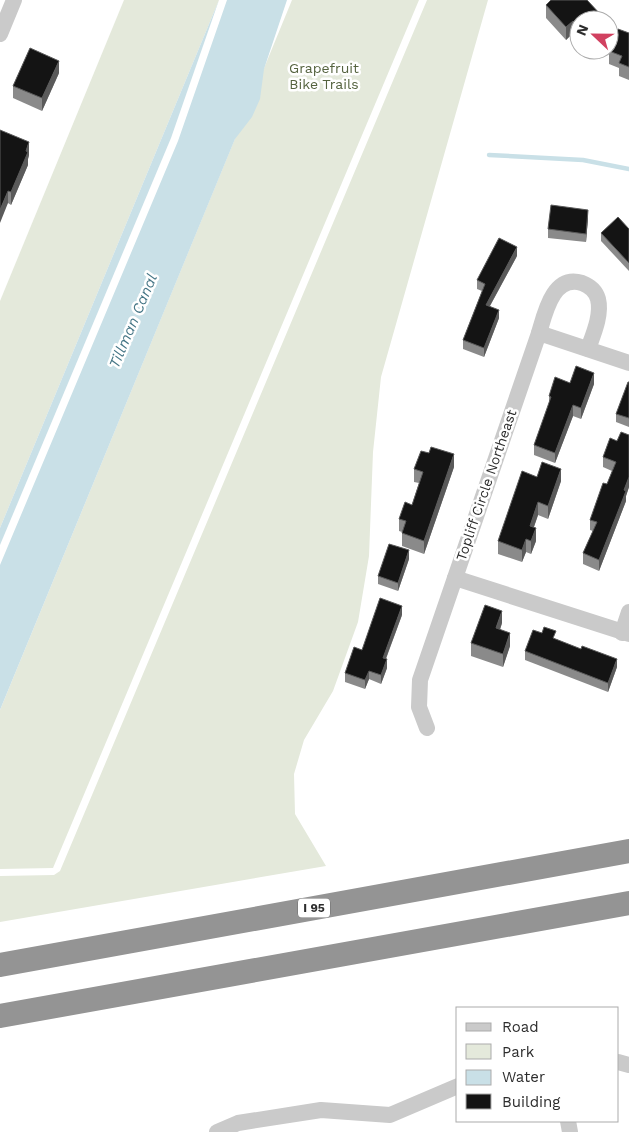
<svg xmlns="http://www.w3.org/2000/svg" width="629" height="1132" viewBox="0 0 629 1132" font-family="'Work Sans',sans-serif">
<rect width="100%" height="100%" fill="#fff"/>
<g fill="#e4e9db">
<path d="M124 0H219L0 528V301Z"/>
<path d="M292 0H419L53 868 0 869V710Z"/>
<path d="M427 0H488L381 377 373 452 369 556 358 622 333 691 304 740 294 774 295 814 326 866 0 922V876L54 875 60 871Z"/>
</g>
<g fill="#c9e0e7">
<path d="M219 0 171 138 0 545V528Z"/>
<path d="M227 0H287L264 69 260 99 252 117 235 139 0 710V565L178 141Z"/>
</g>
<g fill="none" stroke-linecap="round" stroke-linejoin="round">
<path stroke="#c9e0e7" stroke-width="4.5" d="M489 155 583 160 629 169"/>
<g stroke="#cacaca" stroke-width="16">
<path d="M0 34 14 0"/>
<path d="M539 333C545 313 553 274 582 283 590 286 596 292 598 299 602 315 593 335 588 349"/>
<path d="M455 578 629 634"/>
<path d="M622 633 629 612"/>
<path d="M427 728 419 707 420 680 539 333 629 363"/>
<path d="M618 1062 629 1065"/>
<path d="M568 1121 570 1132"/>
<path d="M217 1132 238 1123 321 1110 390 1115 458 1086"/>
</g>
<g stroke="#949494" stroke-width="24">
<path d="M0 965 629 851"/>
<path d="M0 1016 629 903"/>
</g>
</g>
<g fill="#8a8a8a">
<path d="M546 5 601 20H579V40L573 33 566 40 546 18Z"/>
<path d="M629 33V80L619 76V68L609 64V51Z"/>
<path d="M59 73 42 111 13 98V86Z"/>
<path d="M0 130 29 155 28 159V165L11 205 8 203Z"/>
<path d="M588 218 586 242 548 238V229Z"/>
<path d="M629 229V271L601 241V233Z"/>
<path d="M517 256 490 306 499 318 484 357 463 349V340L482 291 477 289V280Z"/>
<path d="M629 382V427L616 422V414Z"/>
<path d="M570 383 594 384 581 419 573 416 555 463 534 455V445L549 405V396Z"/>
<path d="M629 435V487L626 496V501L599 571 583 564V553L593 531 590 530V520L607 484 612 471 603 467V457L617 441Z"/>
<path d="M454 467 424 554 402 546V532L399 531V519L412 505 419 483 414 482V469Z"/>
<path d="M537 477 561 481 548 519 538 515 534 527 536 541 531 554 526 552 522 562 498 554V541Z"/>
<path d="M409 559 398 591 378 584V576Z"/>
<path d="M402 615 386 659 387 668 381 684 369 679 365 689 345 682V673L362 650Z"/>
<path d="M502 623 500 630 510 646 503 667 471 656V643Z"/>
<path d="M556 639 617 667 608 692 525 660V651Z"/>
</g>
<g fill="#5a5a5a">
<path d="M601 15V20H595Z"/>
<path d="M573 21V33L566 40V27Z"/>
<path d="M59 61V73L42 111V98Z"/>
<path d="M29 142V155L28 159V165L11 205V192Z"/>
<path d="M8 191V203L0 223V210Z"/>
<path d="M588 210V218L586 242V234Z"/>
<path d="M517 247V256L486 313V305Z"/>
<path d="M499 310V318L484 357V348Z"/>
<path d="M594 373V384L581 419V408Z"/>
<path d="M573 405V416L555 463V453Z"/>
<path d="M454 454V467L424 554V541Z"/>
<path d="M561 469V481L548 519V506Z"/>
<path d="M629 477V487L626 496V501L599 571V560Z"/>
<path d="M538 502V515L530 538V526Z"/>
<path d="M536 528V541L531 554V541Z"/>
<path d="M526 539V552L522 562V550Z"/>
<path d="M409 550V559L398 591V583Z"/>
<path d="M402 606V615L383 666V658Z"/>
<path d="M502 611V623L496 641V628Z"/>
<path d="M510 633V646L503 667V654Z"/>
<path d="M387 659V668L381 684V675Z"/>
<path d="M617 659V667L608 692V683Z"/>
<path d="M369 671V679L365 689V680Z"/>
</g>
<g fill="#141414" stroke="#5a5a5a">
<path d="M551 0H587L601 15 595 20H579V28L573 21 566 27 546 5Z"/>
<path d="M618 29 629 33V67L619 63 622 56 609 51Z"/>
<path d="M30 48 59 61 42 98 13 86Z"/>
<path d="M0 130 29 142 26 151 28 152 11 192 8 191 0 210Z"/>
<path d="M551 205 588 210 586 234 548 229Z"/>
<path d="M618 217 629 229V263L601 233Z"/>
<path d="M499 238 517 247 486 305 499 310 484 348 463 340 485 284 477 280Z"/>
<path d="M576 366 594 373 581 408 573 405 555 453 534 445 551 397 549 396 555 377 570 383Z"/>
<path d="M628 382H629V418L616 414Z"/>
<path d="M621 432 629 435V477L624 490 626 491 599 560 583 553 597 522 590 520 603 483 607 484 616 462 603 457 610 438 617 441Z"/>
<path d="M431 447 454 454 424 541 402 533 406 521 399 519 405 502 412 505 423 472 414 469 421 451 429 453Z"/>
<path d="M542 462 561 469 548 506 538 502 530 526 536 528 531 541 526 539 522 550 498 541 522 471 537 477Z"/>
<path d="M389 544 409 550 398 583 378 576Z"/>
<path d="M380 598 402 606 383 658 387 659 381 675 369 671 365 680 345 673 354 647 362 650Z"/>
<path d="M485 605 502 611 496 628 510 633 503 654 471 643Z"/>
<path d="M544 627 556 631 553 638 581 649 582 646 617 659 608 683 525 651 533 630 542 633Z"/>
</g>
<g text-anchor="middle" stroke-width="5" stroke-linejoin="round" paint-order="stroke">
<rect fill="#fff" stroke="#6c6c6c" stroke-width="1" x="298" y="898.5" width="32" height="19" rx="4"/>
<g font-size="12" font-weight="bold" fill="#2d2d2d">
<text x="314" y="912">I 95</text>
</g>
<g font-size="14" fill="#55633f" stroke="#fff">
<text x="324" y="73">Grapefruit<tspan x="324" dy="16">Bike Trails</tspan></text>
</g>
<g font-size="14" fill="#2d2d2d" stroke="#fff">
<text transform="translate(486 485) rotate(-71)" y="5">Topliff Circle Northeast</text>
</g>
<g font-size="15" font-style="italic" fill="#447585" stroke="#fff">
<text transform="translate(133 321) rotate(-67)" y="5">Tillman Canal</text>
</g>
</g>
<rect x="456" y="1007" width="162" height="115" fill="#ffffff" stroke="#ababab"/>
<rect x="466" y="1023" width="25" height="8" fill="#cacaca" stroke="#ababab"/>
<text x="502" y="1032" font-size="15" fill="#2d2d2d">Road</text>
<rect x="466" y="1044" width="25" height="15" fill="#e4e9db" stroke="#ababab"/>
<text x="502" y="1057" font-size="15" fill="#2d2d2d">Park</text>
<rect x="466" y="1070" width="25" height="15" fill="#c9e0e7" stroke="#ababab"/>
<text x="502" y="1082" font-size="15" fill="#2d2d2d">Water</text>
<rect x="466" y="1094" width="25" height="15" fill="#141414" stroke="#ababab"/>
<text x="502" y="1107" font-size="15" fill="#2d2d2d">Building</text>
<g transform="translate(594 35) rotate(292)"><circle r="24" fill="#ffffff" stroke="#ababab"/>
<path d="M0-4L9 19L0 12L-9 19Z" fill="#d14160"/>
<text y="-8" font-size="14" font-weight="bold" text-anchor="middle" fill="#2d2d2d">N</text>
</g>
</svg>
